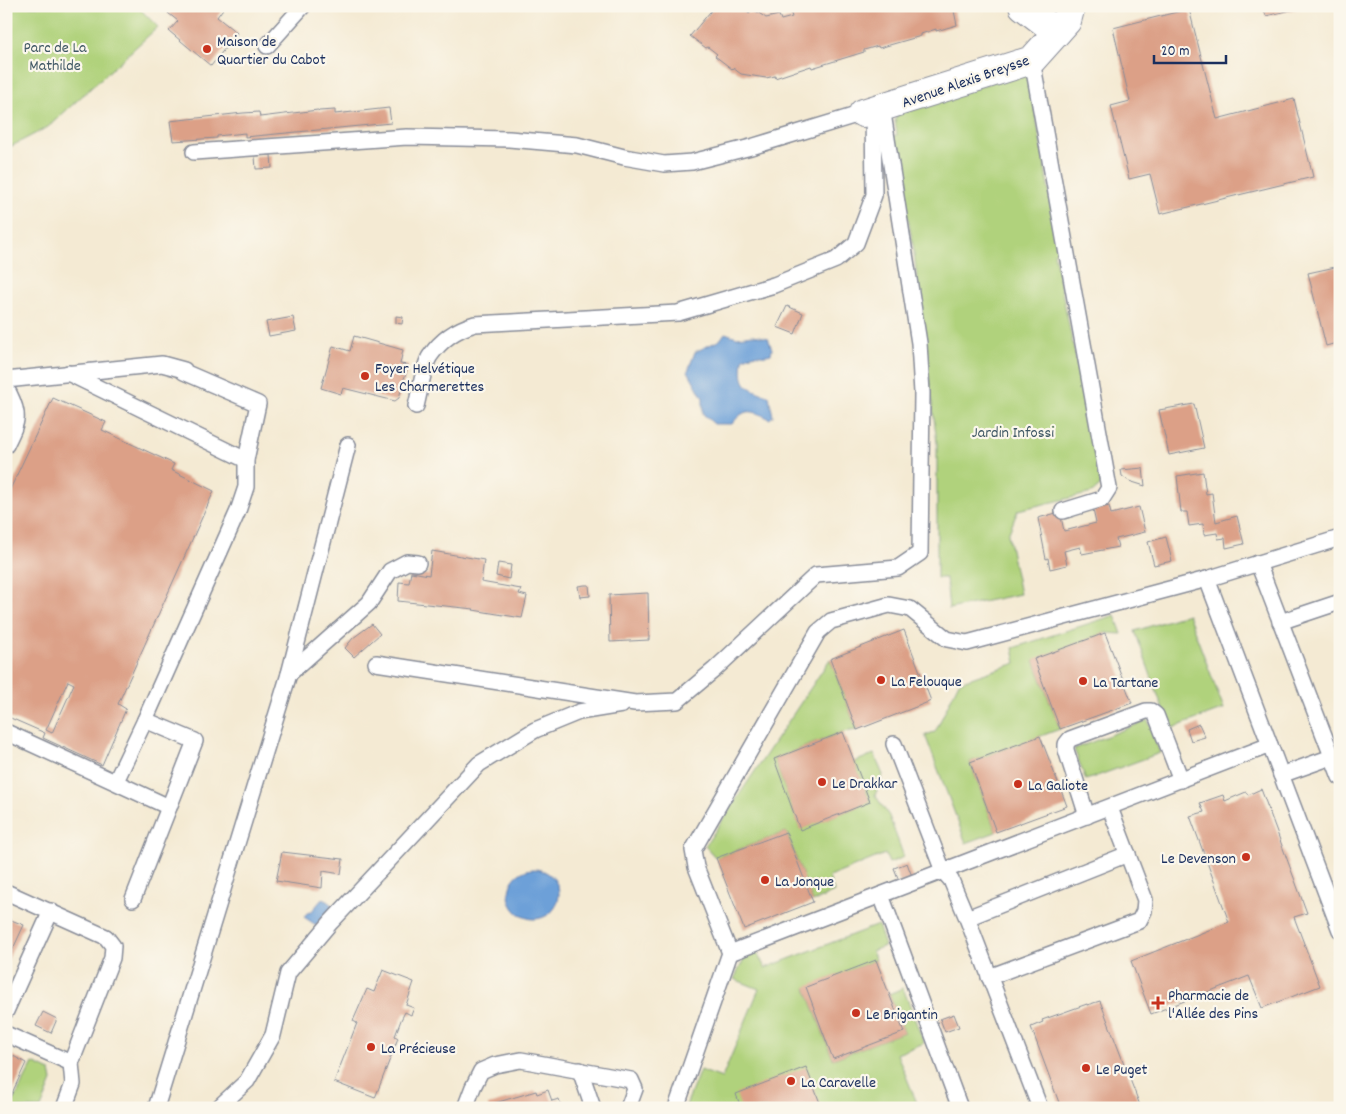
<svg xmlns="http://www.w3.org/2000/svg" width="1346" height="1114" viewBox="0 0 1346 1114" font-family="Dekko,sans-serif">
<rect width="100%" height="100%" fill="#fbf7ec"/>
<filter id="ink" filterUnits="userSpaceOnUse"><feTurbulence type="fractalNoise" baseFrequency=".02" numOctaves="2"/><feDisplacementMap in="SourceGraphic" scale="10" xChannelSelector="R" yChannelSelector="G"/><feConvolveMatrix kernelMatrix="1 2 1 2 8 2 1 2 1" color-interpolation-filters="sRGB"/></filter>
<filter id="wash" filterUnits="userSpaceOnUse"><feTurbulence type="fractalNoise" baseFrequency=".0096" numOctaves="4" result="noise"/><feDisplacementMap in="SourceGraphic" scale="20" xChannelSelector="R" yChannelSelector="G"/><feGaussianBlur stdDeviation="1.12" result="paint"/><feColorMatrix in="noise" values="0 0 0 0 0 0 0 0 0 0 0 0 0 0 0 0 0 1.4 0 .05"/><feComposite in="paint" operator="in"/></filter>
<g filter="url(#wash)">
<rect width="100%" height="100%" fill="#f4ead3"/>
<g fill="#b0d27b" stroke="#66806c">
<path d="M6 6H137L158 27 48 127 6 149Z"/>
<path d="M1028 70 1059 249 1054 253 1102 484 1092 493 1018 510 1008 535 1020 594 949 609 946 578H937V443L913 245 892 136 897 135 895 120 897 114Z"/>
<path d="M1188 614 1224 709 1170 729 1135 631Z"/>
<path d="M1115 615 1122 634 1105 633 1034 660 1060 729 970 762 996 832 966 843 925 735 935 732 959 682 1016 663 1013 648Z"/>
<path d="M830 659 857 730 843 732 774 759 800 829 870 802 854 762 874 754 883 775 875 795 889 816 904 857 889 863 885 854 829 877 834 892 813 902 786 832 716 858 705 846Z"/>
<path d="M1148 720 1160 753 1086 780 1074 749Z"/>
<path d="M878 925 885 946 872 951 876 960 806 988 833 1059 904 1032 889 994 903 988 924 1043 897 1054 919 1108H685L700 1070 722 1078 759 989 734 979 745 957 758 954 765 968Z"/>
<path d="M33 1063 50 1071 52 1081 41 1108H10Z"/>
</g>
<g fill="#6da0d8" stroke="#44689b">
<path d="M725 333 737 337 754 335 768 338 772 349 771 354C758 358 757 350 743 359 740 386 745 387 769 396L773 416 770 419C752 410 745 407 732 424H714L703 414V398L688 371 695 352 720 340Z"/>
<circle cx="534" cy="894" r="25"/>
<path d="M323 898 333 906 316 925 304 917 307 913 311 912Z"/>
</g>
<g id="blocks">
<g fill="#dca087" fill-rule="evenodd">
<path d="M171 6H225L217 17 237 33 211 66 169 31 178 21 168 13 171 10 169 8Z"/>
<path d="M715 6H745L743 8 749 13 753 9 766 18 779 15 781 20 792 17 790 11 806 6H953L957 25 936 31V29L921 34V36L879 48 878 46 864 50V52L812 68 811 66 775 78V76L766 78 741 74 733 68 732 69 715 56 717 54 708 47 706 48 690 36Z"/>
<path d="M1263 6H1304V7L1266 16Z"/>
<path d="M1189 9 1217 119 1294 99 1313 177 1160 214 1150 174 1129 179 1111 106 1130 101 1113 28Z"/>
<path d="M389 108 391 123 245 137V133L217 136V138L173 141 170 121 243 113 259 112 260 117 318 110 319 111 335 110V114Z"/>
<path d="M271 155 272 168 256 169 255 156Z"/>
<path d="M1340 266V342L1326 346 1308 273Z"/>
<path d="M787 306 803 313 795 334 777 327Z"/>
<path d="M396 316 403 317 402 324 396 323Z"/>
<path d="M293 317 296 331 269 336 266 322Z"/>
<path d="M354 336 403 350 400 364 408 365 399 398 395 401 343 388 341 394 321 388 333 346 350 351Z"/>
<path d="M53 398 106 422 102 430 174 464 171 470 214 491 118 704 126 709 102 765 43 738 45 733 6 716V498ZM68 681 74 684 52 733 46 730Z"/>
<path d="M1194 404 1204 448 1169 455 1159 410Z"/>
<path d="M1143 468 1145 486 1129 481 1122 476 1121 470Z"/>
<path d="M1203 472 1206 494 1212 493 1216 522 1237 516 1244 544 1226 548 1225 538 1218 539 1217 533 1204 535 1203 524 1189 526 1187 512H1181L1177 476Z"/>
<path d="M1109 506 1111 514 1139 507 1145 532 1116 539 1118 547 1082 554 1080 547 1064 551 1067 565 1050 569 1048 558 1046 559 1038 518 1060 512 1064 531 1096 523 1093 510Z"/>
<path d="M1166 537 1172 561 1154 565 1148 542Z"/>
<path d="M432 551 484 560 481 582 521 589 519 594 527 596 522 618 473 610 474 609 398 601 399 582 409 583 411 572 429 575Z"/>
<path d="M498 563 511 565 509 579 496 576Z"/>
<path d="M585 585H589L590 596 580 597 578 586Z"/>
<path d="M648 593 649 640 610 642 609 595Z"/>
<path d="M372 624 380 634 354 657 345 648 353 638Z"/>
<path d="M904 630 931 701 857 730 830 659Z"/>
<path d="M1105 633 1132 703 1060 729 1034 659Z"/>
<path d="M1199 724 1205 737 1191 741 1187 729Z"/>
<path d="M843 732 870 802 800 830 774 759Z"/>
<path d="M1040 736 1067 806 996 832 970 762Z"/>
<path d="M1261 789 1307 913 1294 917 1320 986 1262 1008 1249 976 1151 1014 1131 961 1229 922 1190 816 1204 812 1200 803 1223 795 1225 801 1246 792 1248 795Z"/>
<path d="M786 832 813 902 744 929 716 858Z"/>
<path d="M282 852 343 859 341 874 323 871 322 888 276 881Z"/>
<path d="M907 863 913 879 900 883 894 868Z"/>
<path d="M6 918 24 925 6 964Z"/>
<path d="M876 960 904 1032 833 1059 806 987Z"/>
<path d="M383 970 414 982 406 1005 414 1008 411 1015 405 1012 401 1020 395 1036 398 1038 375 1098 334 1082 357 1023 353 1021 367 989 374 992Z"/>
<path d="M1100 1001 1141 1108H1061L1031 1027 1043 1022 1042 1020 1087 1004V1005Z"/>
<path d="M43 1012 57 1019 51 1033 36 1026Z"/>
<path d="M954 1014 959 1027 945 1032 940 1019Z"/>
<path d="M6 1052 26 1063 6 1106Z"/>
<path d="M806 1067 822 1108H741L736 1094Z"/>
<path d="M548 1090 552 1101 559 1099 562 1108H488V1105L536 1091 537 1094Z"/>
</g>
</g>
</g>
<g filter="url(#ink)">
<use href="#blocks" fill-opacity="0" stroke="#888c98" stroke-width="1"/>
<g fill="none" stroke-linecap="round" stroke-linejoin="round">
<g stroke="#888c98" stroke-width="18">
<g id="service">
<path d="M267 46 303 6"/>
<path d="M1032 60 1109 488 1102 499 1063 511"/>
<path d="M194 152 407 137 509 139 577 145 624 157 664 164 692 162 751 147 863 113"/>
<path d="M68 373 246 460"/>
<path d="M6 380 162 364 184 370V372L258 404 246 460V487L238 511 145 720 116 781"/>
<path d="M6 392 9 393C21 417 17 422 6 445"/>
<path d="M416 406C419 395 424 364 430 356 441 340 457 329 475 324L678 313 774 285 836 260 856 243 874 195 873 110"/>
<path d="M1258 563 1340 777"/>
<path d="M1207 579 1340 930"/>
<path d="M1280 622 1340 602"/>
<path d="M376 663 635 703 677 701 714 670 816 575 898 568 920 553 922 393 919 343 882 107"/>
<path d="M289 674 369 603 390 571 407 562 418 563"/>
<path d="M6 732 169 807"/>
<path d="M894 744 943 871 951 880 967 918 1040 1108"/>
<path d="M1281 775 1340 754"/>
<path d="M1087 816 1066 750V744L1070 739 1146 711H1151L1156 715 1181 780"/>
<path d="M6 892 106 937 113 946 112 958 71 1063 6 1034"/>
<path d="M881 895 960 1108"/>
<path d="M133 899 195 741 145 720"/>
<path d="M967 918 1128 854"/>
<path d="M730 953 1270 745"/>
<path d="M989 977 1139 921 1144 911 1145 900 1110 808"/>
<path d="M6 1011 51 911"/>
<path d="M580 1070 593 1108"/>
<path d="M64 1108 73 1084 71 1063"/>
<path d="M156 1108 289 674 348 445"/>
<path d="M218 1108 247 1081 273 1035 288 973 331 922 479 764 535 730 579 712 622 705"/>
<path d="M465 1108 473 1087 481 1071 495 1065 521 1060 631 1080 635 1089 628 1108"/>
<path d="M676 1108 730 953 696 867 693 850 818 632 831 621 889 605 910 609 947 639 967 643 1207 579 1340 538"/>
</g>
</g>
<g stroke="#888c98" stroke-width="30">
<g id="minor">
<path d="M1023 6 1057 32"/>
<path d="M863 113 1032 60 1067 21 1071 6"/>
</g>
</g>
<use href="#service" stroke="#fff" stroke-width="15"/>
<use href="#minor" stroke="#fff" stroke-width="28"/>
</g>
</g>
<g fill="#c8321e" stroke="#fbf7ec" stroke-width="2">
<circle cx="207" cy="49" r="5"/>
<circle cx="365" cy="376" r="5"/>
<circle cx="881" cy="680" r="5"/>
<circle cx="1083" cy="681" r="5"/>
<circle cx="822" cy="782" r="5"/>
<circle cx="1018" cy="784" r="5"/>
<circle cx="1246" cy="857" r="5"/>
<circle cx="765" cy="880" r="5"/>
<path d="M1155.5 995.5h5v5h5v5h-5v5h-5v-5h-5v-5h5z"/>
<circle cx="856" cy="1013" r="5"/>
<circle cx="371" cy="1047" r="5"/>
<circle cx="1086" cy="1068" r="5"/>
<circle cx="791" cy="1081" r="5"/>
</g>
<g text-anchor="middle" stroke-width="4.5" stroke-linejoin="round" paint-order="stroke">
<g font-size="16" fill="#1b2f5e" stroke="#fbf7ec" text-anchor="start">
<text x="217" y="46">Maison de<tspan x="217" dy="18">Quartier du Cabot</tspan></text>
<text x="375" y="373">Foyer Helvétique<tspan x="375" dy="18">Les Charmerettes</tspan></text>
<text x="891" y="686">La Felouque</text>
<text x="1093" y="687">La Tartane</text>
<text x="832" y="788">Le Drakkar</text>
<text x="1028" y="790">La Galiote</text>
<text x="1236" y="863" text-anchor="end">Le Devenson</text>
<text x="775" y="886">La Jonque</text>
<text x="1168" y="1000">Pharmacie de<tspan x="1168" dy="18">l'Allée des Pins</tspan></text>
<text x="866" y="1019">Le Brigantin</text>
<text x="381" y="1053">La Précieuse</text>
<text x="1096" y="1074">Le Puget</text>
<text x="801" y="1087">La Caravelle</text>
</g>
<g font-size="16" fill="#405865" stroke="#fbf7ec">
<text x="55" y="52">Parc de La<tspan x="55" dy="18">Mathilde</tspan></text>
<text x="1013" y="437">Jardin Infossi</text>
</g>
<g font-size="16" fill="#1b2f5e" stroke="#fbf7ec">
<text transform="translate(965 80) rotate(-19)" y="6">Avenue Alexis Breysse</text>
</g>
</g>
<rect width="1346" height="1114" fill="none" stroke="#fbf7ec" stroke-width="25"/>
<path d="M1154 55v8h72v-8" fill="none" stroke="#1b2f5e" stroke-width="2.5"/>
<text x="1161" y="55" font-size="15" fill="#1b2f5e" stroke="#fbf7ec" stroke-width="4" paint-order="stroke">20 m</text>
</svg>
